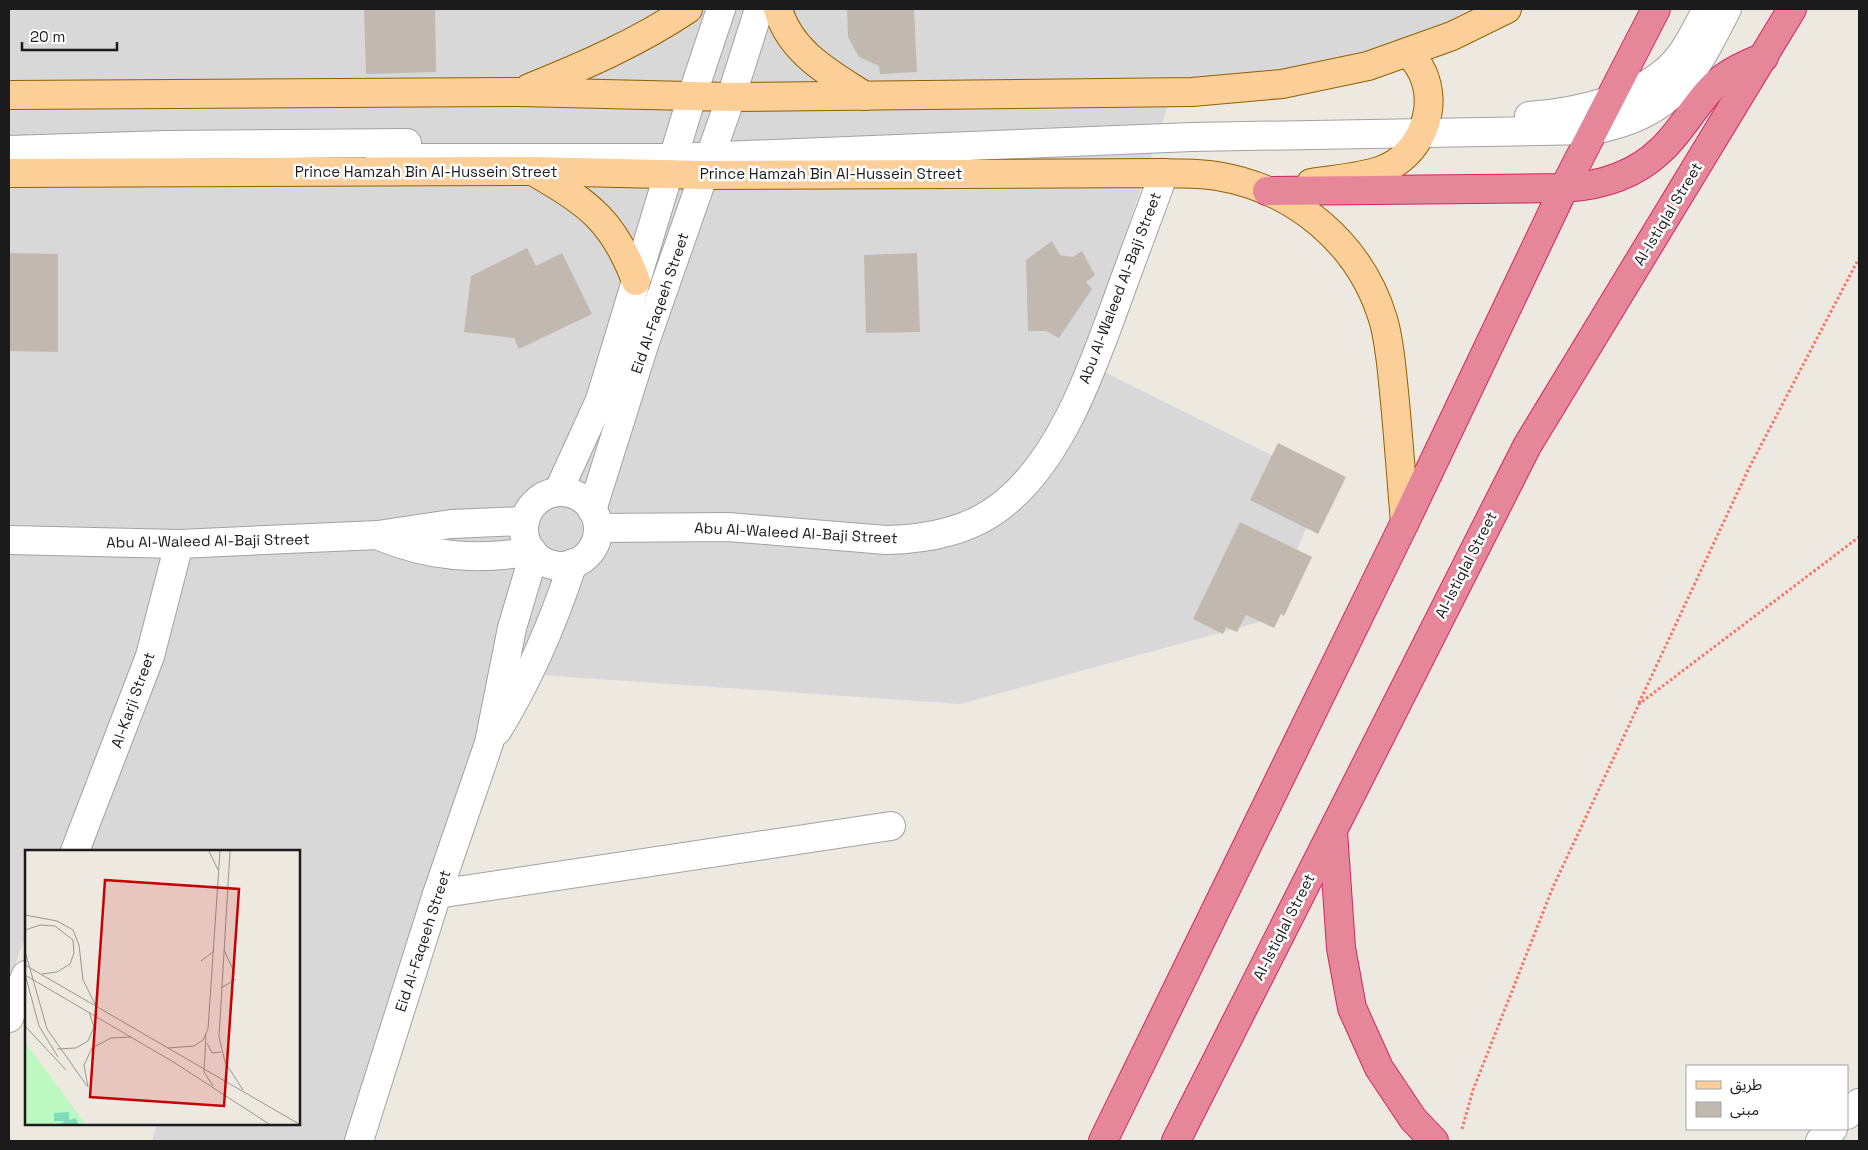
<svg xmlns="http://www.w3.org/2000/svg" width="1868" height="1150" viewBox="0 0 1868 1150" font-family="'Space Grotesk','Noto Sans Arabic',sans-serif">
<rect width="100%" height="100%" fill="#ede9e0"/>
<path fill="#d9d8d8" d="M9 9H1469L1410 44 1169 102 1084 362 1326 482 1267 620 960 704 511 673 352 1141H152L157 1124H299V851H26V935L9 981Z"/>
<g fill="#c1b8b0">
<path d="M364 9H435L436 72 366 74Z"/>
<path d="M847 9H914L917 72 880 74 879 66 859 57 848 37Z"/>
<path d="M1052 241 1060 255 1073 257 1082 251 1095 275 1086 282 1092 289 1059 338 1046 331H1028L1026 260Z"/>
<path d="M527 248 536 266 562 253 592 314 519 349 514 338 464 332 471 276Z"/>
<path d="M9 253 58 254V352L9 351Z"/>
<path d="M917 253 920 332 866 333 864 255Z"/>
<path d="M1278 443 1346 477 1318 534 1250 500Z"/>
<path d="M1240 522 1312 557 1284 616 1281 614 1274 628 1246 615 1237 632 1226 627 1223 634 1193 619Z"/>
</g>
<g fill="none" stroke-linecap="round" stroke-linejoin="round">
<g stroke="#a2a2a2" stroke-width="30">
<g id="minor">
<path d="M1529 116C1575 113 1643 98 1675 62 1689 47 1697 26 1707 9"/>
<path d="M9 150 166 145 407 143"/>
<path d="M380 158H673L1192 137 1594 130C1674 114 1693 76 1727 9"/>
<path d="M558 492 600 400 692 96 721 9"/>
<circle cx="561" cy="529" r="37"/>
<path d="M592 510 645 342 731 97 759 9"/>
<path d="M598 528 728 527 886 540C929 539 972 531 1006 502 1063 455 1093 366 1118 298 1133 256 1149 215 1164 173"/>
<path d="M379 536C430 557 478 561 532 551"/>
<path d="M9 540 179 544 378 535 451 524 525 521"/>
<path d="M497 731C530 678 553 623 573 563"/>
<path d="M75 851 150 656 179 544"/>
<path d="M437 894 891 826"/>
<path d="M9 1018 26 975"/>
<path d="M1847 1115 1859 1103"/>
<path d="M359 1141 437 894 489 743 512 628 534 554"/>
<path d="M1820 1141 1833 1129"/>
</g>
</g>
<g stroke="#916001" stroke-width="30">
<g id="major">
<path d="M778 9C790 52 829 73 865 96"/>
<path d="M529 88C584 66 639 42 688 9"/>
<path d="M9 95 519 92 731 97 1192 92 1282 84 1368 66 1452 36 1507 9"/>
<path d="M9 173 532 171 704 175 1164 173C1182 174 1200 173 1217 176 1295 189 1360 243 1383 319 1389 339 1391 361 1393 382 1398 429 1401 476 1405 522"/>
<path d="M536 173C589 203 614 222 636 281"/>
<path d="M1311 183C1334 179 1360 178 1382 170 1418 156 1437 114 1425 79 1422 69 1416 61 1409 53"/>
</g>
</g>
<g stroke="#d42562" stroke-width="30">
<g id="highway">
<path d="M1267 191 1564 188C1601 186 1634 176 1661 150 1683 130 1700 95 1723 78 1735 69 1749 63 1764 57"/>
<path d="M1333 831 1341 948 1352 1008 1379 1068 1413 1119 1434 1141"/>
<path d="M1103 1141 1405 522 1564 188 1656 9"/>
<path d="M1176 1141 1527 446 1792 9"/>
</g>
</g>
<g stroke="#f87466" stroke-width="3" stroke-dasharray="2.5 2.5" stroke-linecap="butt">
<path d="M1639 703 1748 470 1859 258"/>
<path d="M1462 1129 1473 1090 1553 887 1639 704 1859 537"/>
</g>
<use href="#minor" stroke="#fff" stroke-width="28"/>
<use href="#major" stroke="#fbcf97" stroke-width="28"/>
<use href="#highway" stroke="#e58799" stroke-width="28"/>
</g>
<g text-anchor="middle" stroke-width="5" stroke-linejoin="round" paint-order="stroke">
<g font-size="15" fill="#1b1b1b" stroke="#fff">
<text x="426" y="177">Prince Hamzah Bin Al-Hussein Street</text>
<text x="831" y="179">Prince Hamzah Bin Al-Hussein Street</text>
<text transform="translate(1668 214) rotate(-59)" y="5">Al-Istiqlal Street</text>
<text transform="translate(1120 288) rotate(-69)" y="5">Abu Al-Waleed Al-Baji Street</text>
<text transform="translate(660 303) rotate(-71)" y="5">Eid Al-Faqeeh Street</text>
<text transform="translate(796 533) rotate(3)" y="5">Abu Al-Waleed Al-Baji Street</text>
<text transform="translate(208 541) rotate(-1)" y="5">Abu Al-Waleed Al-Baji Street</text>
<text transform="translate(1466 565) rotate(-63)" y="5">Al-Istiqlal Street</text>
<text transform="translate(133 700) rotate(-70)" y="5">Al-Karji Street</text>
<text transform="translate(1284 927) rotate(-63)" y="5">Al-Istiqlal Street</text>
<text transform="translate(423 941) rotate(-72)" y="5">Eid Al-Faqeeh Street</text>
</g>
</g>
<g transform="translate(25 850)">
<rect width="275" height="275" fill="#ede9e0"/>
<path d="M0 192 56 268 61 274H0Z" fill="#bcf8c0"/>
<path d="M44 262V270L51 268 53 274H36L40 271H29V263Z" fill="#7edcb7"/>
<path fill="none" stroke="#999791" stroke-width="1" d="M184 1 193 20M205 1 194 187 200 212 218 240M0 65 32 71 48 80 54 95 58 130 71 156M0 80 15 75 30 76 48 90 49 103 45 114 32 122 17 124M199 100 210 124M0 101 22 179 62 236M176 111 189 101M0 115 274 274M0 124 14 176 33 207M0 125 150 213 244 274M196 138 211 129M0 176 41 220M181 185 179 222 188 236M182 193 187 203 196 202M143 198 169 196 178 190 183 179 195 1M32 199 51 198 63 191 69 177 64 162M63 237 59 215 67 198 86 188 106 187"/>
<path fill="#c40203" fill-opacity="0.15" stroke="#c40203" stroke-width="2.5" d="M80 30 214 39 199 256 65 247Z"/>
<rect width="275" height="275" fill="none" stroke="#1b1b1b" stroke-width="2.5"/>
</g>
<rect width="1868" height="1150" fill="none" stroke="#1b1b1b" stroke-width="20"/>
<rect x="1686" y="1065" width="162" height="65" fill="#ffffff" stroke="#a4a4a4"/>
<rect x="1696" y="1081" width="25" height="8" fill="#fbcf97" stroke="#a4a4a4"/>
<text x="1730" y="1090" font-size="15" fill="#1b1b1b">طريق</text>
<rect x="1696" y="1102" width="25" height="15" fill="#c1b8b0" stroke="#a4a4a4"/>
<text x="1730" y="1115" font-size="15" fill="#1b1b1b">مبنى</text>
<path d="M22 42v8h95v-8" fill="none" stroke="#1b1b1b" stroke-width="2.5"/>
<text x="30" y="42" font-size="15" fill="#1b1b1b" stroke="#ffffff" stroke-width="4" paint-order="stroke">20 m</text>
</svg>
